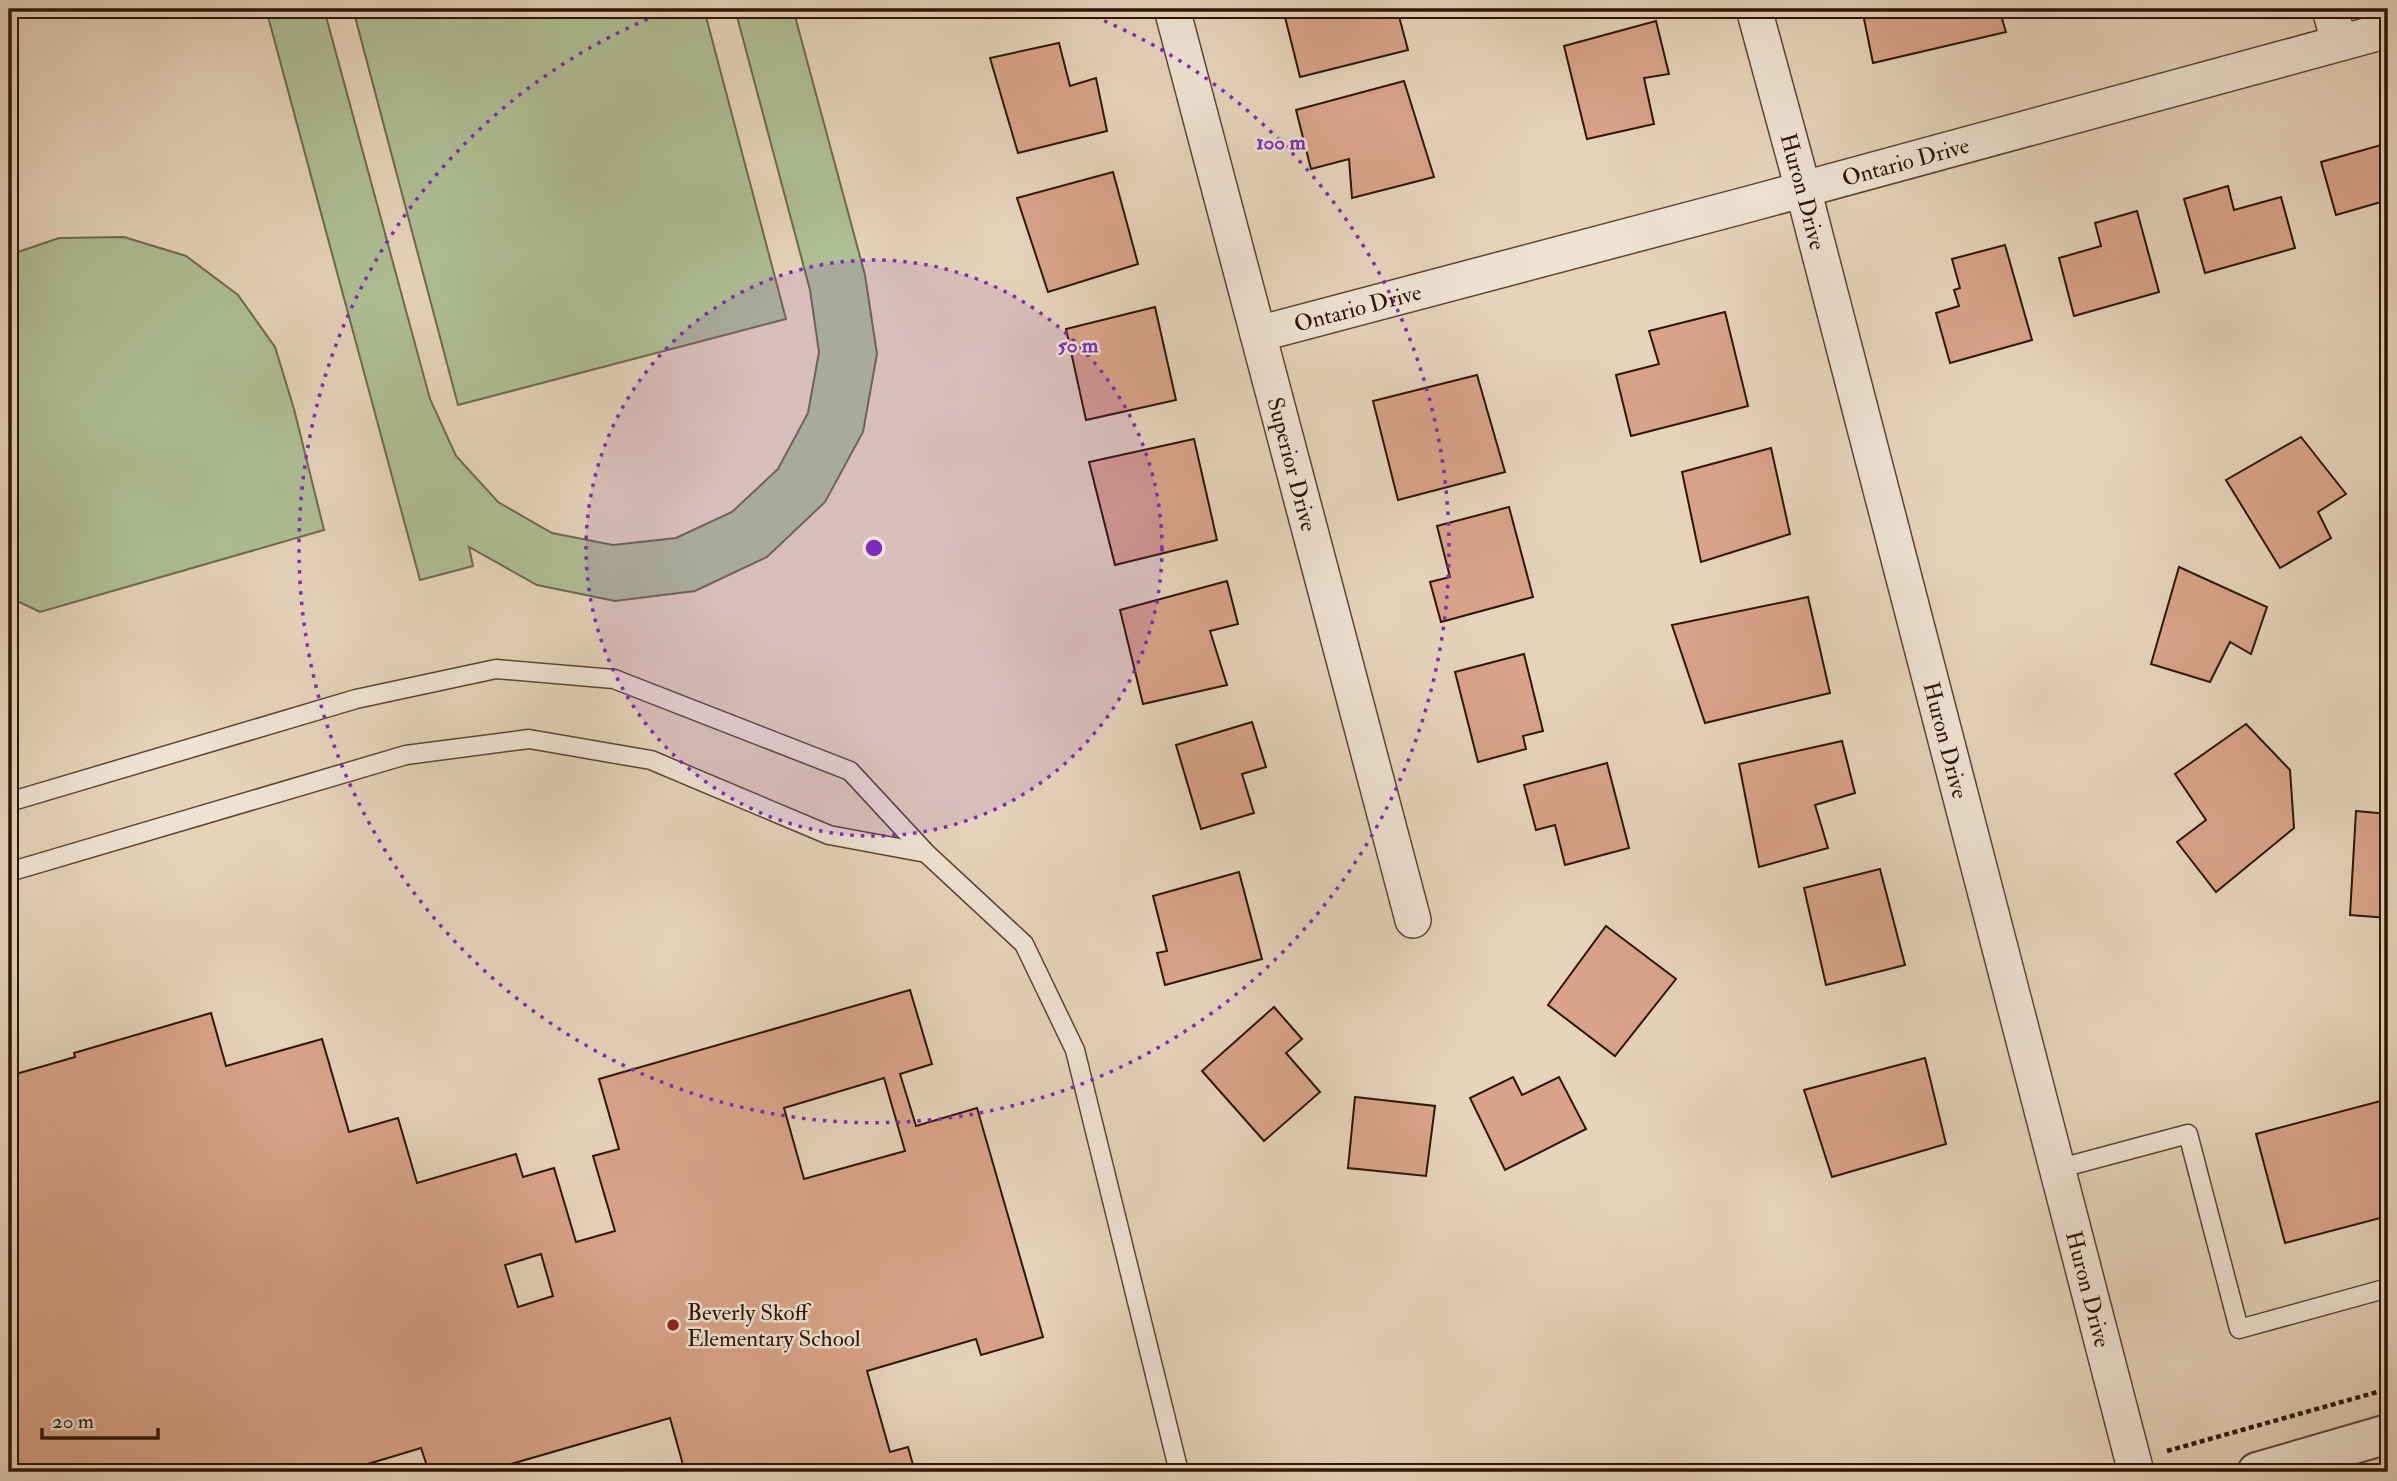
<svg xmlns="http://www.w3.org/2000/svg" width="2397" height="1481" viewBox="0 0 2397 1481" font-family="'IM FELL Double Pica',serif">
<rect width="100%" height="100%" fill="#e5d3ba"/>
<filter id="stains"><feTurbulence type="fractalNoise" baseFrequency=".00286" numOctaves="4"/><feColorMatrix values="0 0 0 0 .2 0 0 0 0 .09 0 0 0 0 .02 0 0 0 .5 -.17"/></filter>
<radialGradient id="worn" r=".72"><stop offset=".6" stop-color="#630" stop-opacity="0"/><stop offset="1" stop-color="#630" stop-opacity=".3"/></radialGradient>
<g fill="#afbe94" stroke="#6e6a4d" stroke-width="2">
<path d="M266 9H324L430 399 456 456 498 502 552 533 613 545 676 538 732 512 778 469 808 413 819 352 810 290 735 9H793L865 275 877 354 863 432 825 502 767 557 695 591 615 601 537 585 469 547 473 566 420 580Z"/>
<path d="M353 9H704L786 319 458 405Z"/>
<path d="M124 237 186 256 238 295 275 347 294 409 324 530 40 612 9 597V255L59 238Z"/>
</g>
<g fill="#d8a389" stroke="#2e1506" stroke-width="2" fill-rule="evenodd">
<path d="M986 9H1028L989 18Z"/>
<path d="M1283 9H1397L1408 50 1300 77Z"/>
<path d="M1862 9H1999L2006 32 1873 63Z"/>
<path d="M1656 21 1669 74 1644 78 1654 124 1587 139 1564 46Z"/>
<path d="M1059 43 1070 86 1096 78 1107 131 1018 153 990 58Z"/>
<path d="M1404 81 1434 177 1352 198 1349 159 1311 169 1296 110Z"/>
<path d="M2388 143V200L2336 215 2321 162Z"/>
<path d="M1113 172 1138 264 1048 292 1017 198Z"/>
<path d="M2228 186 2234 210 2281 197 2295 248 2205 273 2184 199Z"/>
<path d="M2137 211 2159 292 2074 316 2059 258 2101 246 2095 223Z"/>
<path d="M2005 245 2032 340 1950 363 1936 313 1959 306 1954 290 1960 288 1952 259Z"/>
<path d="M1155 307 1176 400 1086 420 1066 329Z"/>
<path d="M1725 312 1748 406 1631 436 1616 375 1659 364 1649 331Z"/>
<path d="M1477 375 1505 472 1398 500 1373 401Z"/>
<path d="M2301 437 2346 494 2318 512 2331 538 2280 568 2226 480Z"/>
<path d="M1194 439 1217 540 1115 565 1089 462Z"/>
<path d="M1771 448 1790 534 1701 562 1682 472Z"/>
<path d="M1509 507 1533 597 1441 622 1430 582 1450 577 1437 526Z"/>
<path d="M2179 567 2267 607 2251 654 2230 642 2210 682 2151 664Z"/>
<path d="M1227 581 1238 624 1210 631 1227 685 1143 704 1120 610Z"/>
<path d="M1808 597 1830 693 1705 723 1672 625Z"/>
<path d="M1524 654 1543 731 1523 736 1526 749 1478 762 1455 672Z"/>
<path d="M1252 722 1266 767 1242 774 1254 813 1201 829 1176 745Z"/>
<path d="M2246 724 2290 770 2294 828 2216 892 2177 842 2206 820 2175 774Z"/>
<path d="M1842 741 1855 793 1815 805 1828 848 1759 867 1739 764Z"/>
<path d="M1607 763 1629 848 1565 865 1555 825 1536 830 1524 785Z"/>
<path d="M2356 811 2388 814V918L2350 915Z"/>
<path d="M1880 869 1905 965 1826 985 1804 888Z"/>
<path d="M1239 872 1262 959 1165 985 1157 953 1167 951 1153 896Z"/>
<path d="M1606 926 1676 979 1615 1056 1548 1005Z"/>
<path d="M910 990 932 1064 900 1074 916 1126 977 1108 1043 1337 981 1355 976 1339 867 1371 890 1452 908 1447 915 1472H685L670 1418 504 1466 506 1472H429L421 1448 358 1467 360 1472H9V1076L75 1057 74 1053 211 1013 226 1066 322 1039 349 1132 398 1118 417 1183 516 1154 523 1177 554 1168 576 1242 615 1231 593 1156 619 1149 599 1079ZM884 1078 905 1151 804 1179 784 1108ZM541 1254 553 1296 518 1307 505 1265Z"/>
<path d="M1274 1007 1302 1039 1286 1053 1320 1092 1264 1141 1202 1071Z"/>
<path d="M1925 1058 1946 1144 1832 1177 1804 1090Z"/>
<path d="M1513 1077 1522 1095 1559 1077 1586 1129 1505 1170 1470 1098Z"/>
<path d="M1355 1097 1435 1106 1426 1176 1348 1168Z"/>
<path d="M2388 1099V1216L2285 1243 2256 1134Z"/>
</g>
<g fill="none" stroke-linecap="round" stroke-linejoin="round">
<g stroke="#5c4433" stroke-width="21">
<g id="service">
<path d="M9 802 356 699 496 669 614 679 850 771 926 853 1024 944 1075 1050 1179 1472"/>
<path d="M9 872 406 755 529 739 651 760 829 835 926 853"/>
<path d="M2057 1169 2188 1134 2239 1329 2388 1288"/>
</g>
</g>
<g stroke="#5c4433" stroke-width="38">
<g id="minor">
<path id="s1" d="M1172 9 1413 920"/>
<path id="s2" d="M1754 9 1803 189 2136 1472"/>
<path d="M2330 9 2339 43"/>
<path id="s3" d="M1258 334 1753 203 2388 30"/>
</g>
</g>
<g stroke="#5c4433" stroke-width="42">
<path id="tertiary" d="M2257 1472 2388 1434"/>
</g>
<path stroke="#2e1506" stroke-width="4.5" stroke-dasharray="5 3.5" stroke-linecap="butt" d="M2167 1451 2388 1389"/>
<use href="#service" stroke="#eee2d2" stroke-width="18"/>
<use href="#minor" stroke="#eee2d2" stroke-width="35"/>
<use href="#tertiary" stroke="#eee2d2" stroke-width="38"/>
</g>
<circle cx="874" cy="548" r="288" fill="#7b2cbf" fill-opacity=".12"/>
<g fill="none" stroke="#7b2cbf" stroke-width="3.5" stroke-dasharray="3.5 7">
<circle cx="874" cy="548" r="288"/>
<path d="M1075 9A575 575 0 1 1 673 9"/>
</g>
<circle fill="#8f2418" stroke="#eee2d2" stroke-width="2.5" cx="673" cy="1325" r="7"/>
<g text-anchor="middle" stroke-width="5" stroke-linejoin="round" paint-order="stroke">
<g font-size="23" fill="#2e1506" stroke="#eee2d2">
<text dy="8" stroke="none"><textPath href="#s3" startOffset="670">Ontario Drive</textPath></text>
<text dy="8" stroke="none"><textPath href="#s2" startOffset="189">Huron Drive</textPath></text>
<text dy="8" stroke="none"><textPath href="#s3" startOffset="103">Ontario Drive</textPath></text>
<text dy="8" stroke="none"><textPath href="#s1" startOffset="471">Superior Drive</textPath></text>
<text dy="8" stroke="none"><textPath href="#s2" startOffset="756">Huron Drive</textPath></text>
<text dy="8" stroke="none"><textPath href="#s2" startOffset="1323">Huron Drive</textPath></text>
</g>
<g font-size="23" fill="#2e1506" stroke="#eee2d2" text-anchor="start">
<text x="687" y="1320">Beverly Skoff<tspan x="687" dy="26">Elementary School</tspan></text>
</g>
</g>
<circle cx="874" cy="548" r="10" fill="#7b2cbf" stroke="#eee2d2" stroke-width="3.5"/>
<g font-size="21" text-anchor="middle" font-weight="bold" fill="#7b2cbf" stroke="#eee2d2" stroke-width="5" stroke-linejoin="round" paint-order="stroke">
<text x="1281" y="149">100 m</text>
<text x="1078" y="352">50 m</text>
</g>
<rect width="2397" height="1481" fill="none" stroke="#e5d3ba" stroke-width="35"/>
<rect x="10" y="10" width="2376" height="1460" fill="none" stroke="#2e1506" stroke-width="3.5"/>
<rect x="18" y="18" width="2362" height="1446" fill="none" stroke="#2e1506" stroke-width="2"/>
<path d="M42 1428v10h116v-10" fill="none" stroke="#2e1506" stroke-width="3.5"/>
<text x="52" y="1428" font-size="21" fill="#2e1506" stroke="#eee2d2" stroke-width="5" paint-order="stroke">20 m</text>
<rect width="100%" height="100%" filter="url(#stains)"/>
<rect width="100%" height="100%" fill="url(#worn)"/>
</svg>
